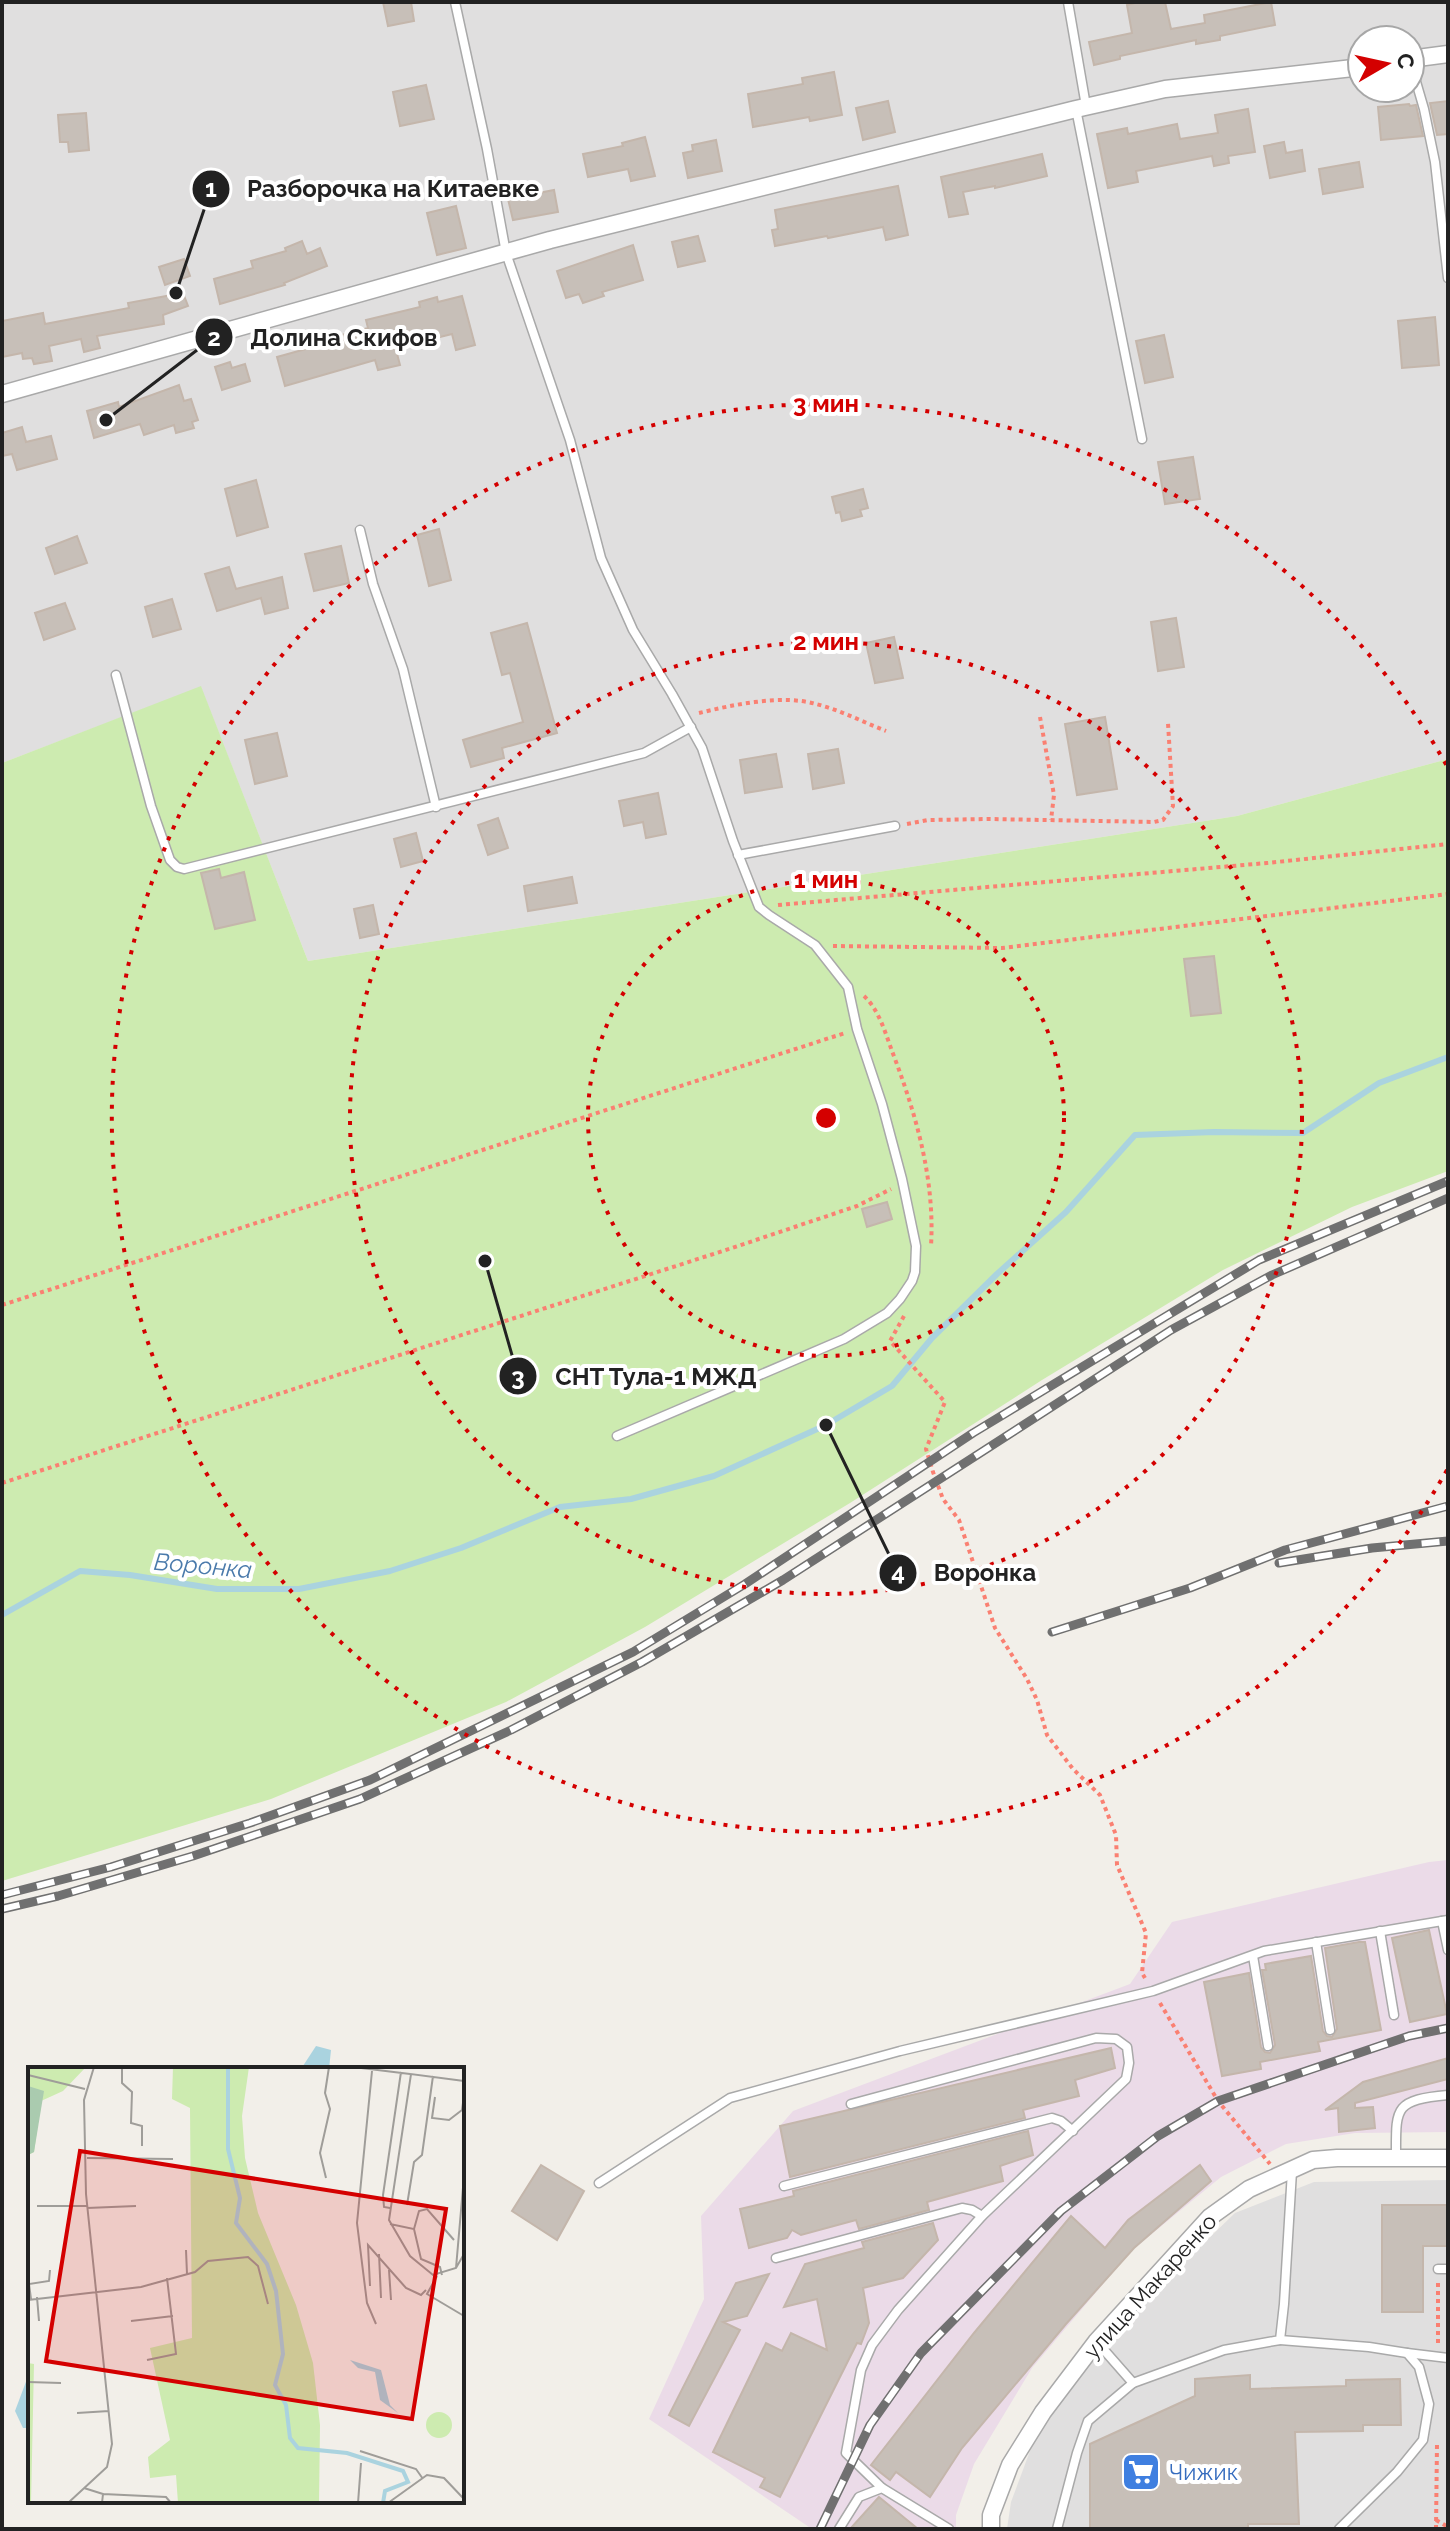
<svg xmlns="http://www.w3.org/2000/svg" width="1450" height="2531" viewBox="0 0 1450 2531" font-family="Raleway,sans-serif">
<rect width="100%" height="100%" fill="#f2efe9"/>
<g fill="#e0dfdf" fill-rule="evenodd">
<path d="M2 2H1448V759L1237 816 308 961 201 687 2 763ZM1362 40H1410V88H1362Z"/>
<path d="M1448 2180V2529H1007L1011 2502 1033 2443 1078 2372 1176 2270 1235 2213 1314 2182Z"/>
</g>
<path fill="#ebdbe8" d="M1448 1860V2132L1355 2133 1286 2144 1221 2177 1131 2251 1032 2368 974 2464 956 2515V2529H812L649 2419 704 2299 701 2216 793 2111 1130 1984 1172 1922 1429 1862Z"/>
<path fill="#cdebb0" d="M201 686 308 961 1237 816 1448 759V1171L1352 1207 1223 1270 1042 1380 850 1503 645 1627 506 1702 271 1799 2 1881V763Z"/>
<g fill="#aad3df">
<path d="M316 2046 331 2050 329 2069H301Z"/>
<path d="M30 2371V2428H23L15 2411Z"/>
</g>
<g fill="none" stroke-linecap="round" stroke-linejoin="round">
<path stroke="#aad3df" stroke-width="6" d="M2 1615 80 1571 130 1575 217 1589H299L390 1571 461 1548 560 1507 631 1499 714 1476 826 1425 892 1386 932 1338 997 1274 1066 1212 1135 1135 1214 1132 1303 1133 1379 1083 1448 1057"/>
</g>
<g fill="#c7bfb8" stroke="#c4b6ab" stroke-width="2">
<path d="M383 2H411L414 21 388 26Z"/>
<path d="M1139 2H1165L1171 29 1205 23 1204 15 1271 2 1275 25 1220 36V40L1196 44V40L1120 56V59L1094 65 1089 42 1132 33 1127 5Z"/>
<path d="M834 72 842 115 810 121 809 117 753 127 748 94 803 84 802 78Z"/>
<path d="M426 85 434 119 400 126 393 92Z"/>
<path d="M888 101 895 132 863 140 856 108Z"/>
<path d="M1448 101V134L1437 135 1430 103Z"/>
<path d="M1409 104 1410 106 1416 105 1423 136 1381 140 1378 107Z"/>
<path d="M1248 109 1255 152 1228 156 1229 163 1214 166 1212 156 1136 171 1138 182 1108 188 1097 134 1127 128 1128 134 1177 124 1180 139 1218 133 1215 115Z"/>
<path d="M86 113 89 150 69 152 68 142H60L58 115Z"/>
<path d="M645 137 655 176 631 181 628 169 588 177 583 154 623 146 622 143Z"/>
<path d="M716 140 722 171 688 178 683 153 693 151 692 145Z"/>
<path d="M1284 142 1286 153 1302 150 1305 171 1270 178 1264 146Z"/>
<path d="M1042 154 1047 176 995 188V186L963 192 968 214 949 217 941 177Z"/>
<path d="M1359 162 1363 187 1323 194 1319 169Z"/>
<path d="M898 186 908 235 886 240 883 227 828 238 827 236 775 246 772 230 778 229 775 210Z"/>
<path d="M554 190 558 212 513 220 508 199Z"/>
<path d="M456 206 466 248 437 255 427 213Z"/>
<path d="M698 236 705 261 678 267 672 242Z"/>
<path d="M302 241 307 254 320 248 327 266 284 283 285 285 220 304 214 279 253 268 251 261 286 251 285 248Z"/>
<path d="M633 245 643 280 602 292 604 296 583 303 579 294 566 298 557 271Z"/>
<path d="M184 259 190 276 165 285 159 267Z"/>
<path d="M183 293 188 306 163 315 164 324 97 336 100 348 84 352 81 339 49 346 52 361 34 364 32 358 23 359 22 353 2 357V321L43 313 45 324 129 308 128 303Z"/>
<path d="M462 296 475 345 456 350 452 334 428 340V338L395 346 400 365 378 370 375 360 285 386 277 357 324 344 323 340 368 328 366 320 420 307 419 302 437 297 438 302Z"/>
<path d="M1435 317 1439 365 1402 368 1398 321Z"/>
<path d="M1164 335 1173 377 1145 383 1136 341Z"/>
<path d="M230 362 232 368 245 364 250 381 222 390 215 367Z"/>
<path d="M179 385 184 401 191 399 198 420 192 422 194 428 176 433 174 425 144 435 140 424 94 438 87 411 118 402 119 407Z"/>
<path d="M22 427 26 442 51 436 57 459 17 470 12 454 2 456V433Z"/>
<path d="M1193 457 1200 499 1165 504 1158 462Z"/>
<path d="M256 480 268 527 237 536 225 489Z"/>
<path d="M863 489 868 508 860 510 862 516 842 521 840 512 836 513 832 497Z"/>
<path d="M439 529 451 580 429 586 417 535Z"/>
<path d="M77 536 87 563 55 574 46 548Z"/>
<path d="M341 546 349 583 314 591 305 554Z"/>
<path d="M229 567 236 589 282 577 288 608 265 614 261 598 217 611 205 574Z"/>
<path d="M172 599 181 629 153 637 145 607Z"/>
<path d="M65 603 75 629 44 640 35 613Z"/>
<path d="M1176 618 1184 667 1158 671 1151 622Z"/>
<path d="M527 623 557 733 502 748 504 758 471 767 463 740 523 722 510 673 502 675 491 633Z"/>
<path d="M894 637 903 678 875 683 866 643Z"/>
<path d="M1105 717 1117 789 1077 795 1065 724Z"/>
<path d="M277 733 287 776 255 784 245 740Z"/>
<path d="M838 749 844 783 813 789 808 754Z"/>
<path d="M776 754 782 787 745 793 740 760Z"/>
<path d="M658 793 666 834 646 838 643 822 624 826 619 801Z"/>
<path d="M498 818 508 848 488 855 478 825Z"/>
<path d="M416 833 423 861 401 867 394 839Z"/>
<path d="M219 869 221 878 244 872 255 920 215 929 201 873Z"/>
<path d="M572 877 577 903 528 911 524 886Z"/>
<path d="M373 905 379 934 360 938 354 909Z"/>
<path d="M1214 956 1221 1013 1191 1016 1184 959Z"/>
<path d="M887 1202 892 1219 867 1227 862 1209Z"/>
<path d="M1429 1930 1447 2014 1410 2022 1392 1938Z"/>
<path d="M1359 1942H1365L1381 2030 1318 2042 1320 2051 1260 2062 1261 2069 1222 2076 1204 1982 1249 1973 1261 2047 1265 2052 1270 2053 1275 2045 1262 1970H1266L1265 1964 1311 1956 1323 2031 1327 2036 1332 2037 1337 2029 1325 1948Z"/>
<path d="M1111 2048 1115 2068 1075 2080 1079 2096 1023 2110 1025 2118 790 2177 780 2126Z"/>
<path d="M1448 2058V2079L1355 2103V2108L1373 2107 1375 2128 1339 2132 1338 2108 1325 2110 1363 2082Z"/>
<path d="M1028 2131 1033 2155 1000 2166 1003 2181 927 2202 929 2210 859 2229 856 2220 801 2235 792 2230 787 2238 749 2248 740 2209 794 2196 793 2191Z"/>
<path d="M541 2165 584 2191 557 2240 512 2211Z"/>
<path d="M1200 2165 1211 2181 1134 2248 1066 2324 962 2448 930 2497 896 2472 890 2480 871 2465 974 2333 1071 2216 1105 2248 1128 2220Z"/>
<path d="M1382 2205H1448V2246H1423V2312H1382Z"/>
<path d="M933 2223 938 2240 903 2278 863 2288 869 2323 861 2344 857 2343 780 2497 760 2487 765 2478 713 2452 766 2343 782 2351 791 2333 827 2350 817 2299 784 2307 805 2264 864 2248 862 2242Z"/>
<path d="M769 2274 747 2316 723 2322 740 2330 689 2426 669 2415 736 2283Z"/>
<path d="M1250 2375V2389L1346 2386V2380L1400 2379 1401 2425H1363V2431L1295 2432 1299 2524H1248V2529H1090V2444L1195 2396V2379Z"/>
<path d="M879 2497 918 2529H850Z"/>
</g>
<g fill="none" stroke-linecap="round" stroke-linejoin="round">
<g stroke="#a9a9a9" stroke-width="11">
<g id="service">
<path d="M455 2 487 149 506 253 570 440 601 558 633 630 672 694 702 748 733 841 759 907 769 915 815 945 848 987 857 1029 882 1104 902 1179 916 1246 915 1272 912 1281 900 1299 887 1313 844 1339 617 1436"/>
<path d="M1068 2 1086 106"/>
<path d="M1410 61 1424 109 1435 162 1448 278"/>
<path d="M1076 109 1142 439"/>
<path d="M360 530 373 584 403 669 436 807"/>
<path d="M116 675 151 806 170 860 177 867 184 869 644 753 691 727"/>
<path d="M738 855 895 826"/>
<path d="M1442 1921 1448 1950"/>
<path d="M1380 1931 1394 2015"/>
<path d="M1316 1942 1330 2030"/>
<path d="M1253 1956 1268 2046"/>
<path d="M851 2104 1096 2038 1116 2039 1127 2047 1129 2063 1126 2079 982 2216 898 2310 872 2345 861 2370 846 2453 882 2488"/>
<path d="M1396 2158C1396 2108 1393 2100 1448 2095"/>
<path d="M599 2183 730 2098 900 2051 1153 1991 1264 1951 1448 1920"/>
<path d="M784 2186 1052 2118 1061 2121 1073 2131"/>
<path d="M776 2258 962 2208 972 2210 982 2216"/>
<path d="M1438 2269H1448"/>
<path d="M1280 2340 1369 2347 1407 2353 1419 2367 1429 2404 1423 2440 1397 2472 1339 2529"/>
<path d="M1097 2342 1133 2383"/>
<path d="M1407 2353 1448 2358"/>
<path d="M839 2529 859 2497 882 2488 949 2529"/>
<path d="M1057 2529 1077 2453 1088 2421 1133 2383 1224 2350 1280 2340 1284 2304 1292 2171"/>
</g>
</g>
<g stroke="#a9a9a9" stroke-width="19">
<g id="minor">
<path d="M1410 59 1448 54"/>
<path d="M2 394 550 240 1076 109 1165 89 1362 67"/>
<path d="M991 2529V2515L1010 2465 1043 2412 1096 2342 1210 2217 1249 2189 1313 2160 1337 2158H1448"/>
</g>
</g>
<g stroke="#fa8072" stroke-width="4" stroke-dasharray="4 4" stroke-linecap="butt">
<path d="M699 713C732 705 782 694 816 704 840 710 863 722 886 731"/>
<path d="M1040 717 1054 795 1051 820"/>
<path d="M907 824 928 820 989 819 1154 822 1163 820 1173 806 1168 723"/>
<path d="M778 905 1267 863 1448 844"/>
<path d="M833 946 1002 948 1448 894"/>
<path d="M864 996C879 1010 885 1032 892 1051 916 1114 935 1179 931 1246"/>
<path d="M2 1305 845 1033"/>
<path d="M904 1316 890 1341 945 1402 926 1449 933 1472 943 1499 959 1520 995 1628 1027 1679 1037 1700 1047 1735 1073 1769 1100 1795 1116 1835 1117 1865 1146 1933 1142 1973 1145 1978"/>
<path d="M2 1483 732 1248 857 1206 891 1189"/>
<path d="M1160 2003 1218 2101 1270 2164"/>
<path d="M1438 2283V2346"/>
<path d="M1436 2520 1448 2527"/>
<path d="M1436 2529 1437 2443"/>
</g>
<use href="#service" stroke="#fff" stroke-width="8"/>
<use href="#minor" stroke="#fff" stroke-width="16"/>
<g stroke="#707070" stroke-width="9">
<g id="rail">
<path d="M1279 1563 1372 1548 1448 1541"/>
<path d="M1052 1632 1190 1588 1285 1550 1448 1506"/>
<path d="M2 1895 111 1867 250 1823 370 1780 633 1652 745 1584 973 1433 1259 1260 1448 1181"/>
<path d="M2 1909 58 1896 193 1856 360 1799 511 1730 642 1662 783 1580 1171 1330 1272 1275 1448 1198"/>
<path d="M820 2529 870 2425 921 2353 1061 2211 1158 2136 1218 2101 1409 2036 1448 2028"/>
</g>
</g>
<use href="#rail" stroke="#fff" stroke-width="6" stroke-dasharray="18" stroke-linecap="butt"/>
</g>
<g fill="none" stroke="#d40000" stroke-width="4" stroke-dasharray="4 8">
<circle cx="826" cy="1118" r="238"/>
<circle cx="826" cy="1118" r="476"/>
<path d="M1447 1470A714 714 0 1 1 1447 766"/>
</g>
<defs>
<g id="supermarket-square" transform="scale(2)"><rect x="-9" y="-9" width="18" height="18" rx="4" fill="#3f7fe0" stroke="#fff"/><path d="M-6-5.5h2.5l.6 2H6L4.5 2H-2.5L-4.4-4H-6ZM-1.5 3.2a1.3 1.3 0 1 0 .1 0ZM3 3.2a1.3 1.3 0 1 0 .1 0Z" fill="#fff"/></g>
</defs>
<g fill-rule="evenodd">
<use href="#supermarket-square" x="1141" y="2472"/>
</g>
<g text-anchor="middle" stroke-width="8" stroke-linejoin="round" paint-order="stroke">
<g font-size="22" fill="#222" stroke="#fff">
<text transform="translate(1150 2286) rotate(-48)" y="8">улица Макаренко</text>
</g>
<g font-size="22" fill="#366cbe" stroke="#fff" text-anchor="start">
<text x="1169" y="2480">Чижик</text>
</g>
<g font-size="24" font-style="italic" fill="#4a7aab" stroke="#fff">
<text transform="translate(203 1566) rotate(5)" y="8">Воронка</text>
</g>
</g>
<g transform="translate(28 2067)">
<rect width="436" height="436" fill="#f2efe9"/>
<path d="M0 0H58L35 24 13 34 6 85 0 88ZM145 0H221L214 49 217 91 230 146 268 238 285 296 292 358 291 436H150L148 408 122 411 120 390 142 373 122 281 164 271 162 41 144 32ZM0 296 6 297 3 436H0ZM398 358a13 13 0 1 1 26 0a13 13 0 1 1-26 0Z" fill="#cdebb0"/>
<path d="M0 19 16 24 6 85 0 88Z" fill="#aacbaf"/>
<path d="M322 293 353 303 362 338 370 346 352 333 347 305 330 301Z" fill="#aad3df"/>
<path fill="none" stroke="#aad3df" stroke-width="4" d="M200 0V82L212 131 208 156 239 197 248 224 255 287 247 318 258 338 262 371 270 381 319 386 375 404 380 415 357 424 355 436"/>
<path fill="none" stroke="#9f9d99" stroke-width="2" d="M94 0V16L104 25 103 56 114 59V79M325 0 382 7M344 4 329 156 339 236 348 257M0 8 57 22M436 14 383 7 361 153 382 189 405 208 428 201 436 187M407 30 404 51 421 53 434 43 436 29M59 91 145 92M298 111 292 86 302 42 297 26 301 0M379 138 386 95 394 88 405 9M9 139H59M59 141 108 139M362 141 356 140 355 128 373 5M362 157 386 162 393 192 412 200 414 208M386 162 391 144 399 142 426 173M158 183 159 207M351 187 353 231M428 201 436 109M361 203 363 233M409 209 399 227 436 249M342 219 340 178 378 221 393 228 398 223M9 230 11 254M3 232 1 217 21 214 22 203M0 233 113 220 167 205 180 194 220 190 230 199 240 237M103 254 145 249M119 293 148 287 139 211M0 315 33 316M49 346 81 344M332 384 388 402 395 412M56 421 75 427 74 436M75 427 138 430 143 436M40 436 79 400 84 377 58 127 56 33 66 0M330 436 333 396M360 436 399 408 416 411 436 432"/>
<path fill="#d40000" fill-opacity="0.15" stroke="#d40000" stroke-width="4" d="M52 84 418 142 384 352 18 294Z"/>
<rect width="436" height="436" fill="none" stroke="#222" stroke-width="4"/>
</g>
<circle cx="826" cy="1118" r="12" fill="#d40000" stroke="#fff" stroke-width="4"/>
<g font-size="24" text-anchor="middle" font-weight="bold" fill="#d40000" stroke="#fff" stroke-width="8" stroke-linejoin="round" paint-order="stroke">
<text x="826" y="412">3 мин</text>
<text x="826" y="650">2 мин</text>
<text x="826" y="888">1 мин</text>
</g>
<path fill="none" stroke="#222" stroke-width="3" d="M176 293L211 189M106 420L214 337M485 1261L518 1376M826 1425L898 1573"/>
<g fill="#222" stroke="#fff" stroke-width="3">
<circle cx="176" cy="293" r="8"/>
<circle cx="106" cy="420" r="8"/>
<circle cx="485" cy="1261" r="8"/>
<circle cx="826" cy="1425" r="8"/>
<circle cx="211" cy="189" r="20"/>
<circle cx="214" cy="337" r="20"/>
<circle cx="518" cy="1376" r="20"/>
<circle cx="898" cy="1573" r="20"/>
</g>
<g font-size="24" text-anchor="middle" font-weight="bold" fill="#fff">
<text x="211" y="197">1</text>
<text x="214" y="346">2</text>
<text x="518" y="1385">3</text>
<text x="898" y="1581">4</text>
</g>
<g font-size="24" text-anchor="middle" font-weight="bold" fill="#222" stroke="#fff" stroke-width="8" stroke-linejoin="round" paint-order="stroke">
<text x="393" y="197">Разборочка на Китаевке</text>
<text x="344" y="346">Долина Скифов</text>
<text x="656" y="1385">СНТ Тула-1 МЖД</text>
<text x="985" y="1581">Воронка</text>
</g>
<rect width="1450" height="2531" fill="none" stroke="#222222" stroke-width="8"/>
<g transform="translate(1386 64) rotate(81)"><circle r="38" fill="#ffffff" stroke="#a7a7a7" stroke-width="2"/>
<path d="M0-6L14 30L0 20L-14 30Z" fill="#d40000"/>
<text y="-12" font-size="22" font-weight="bold" text-anchor="middle" fill="#222222">С</text>
</g>
</svg>
